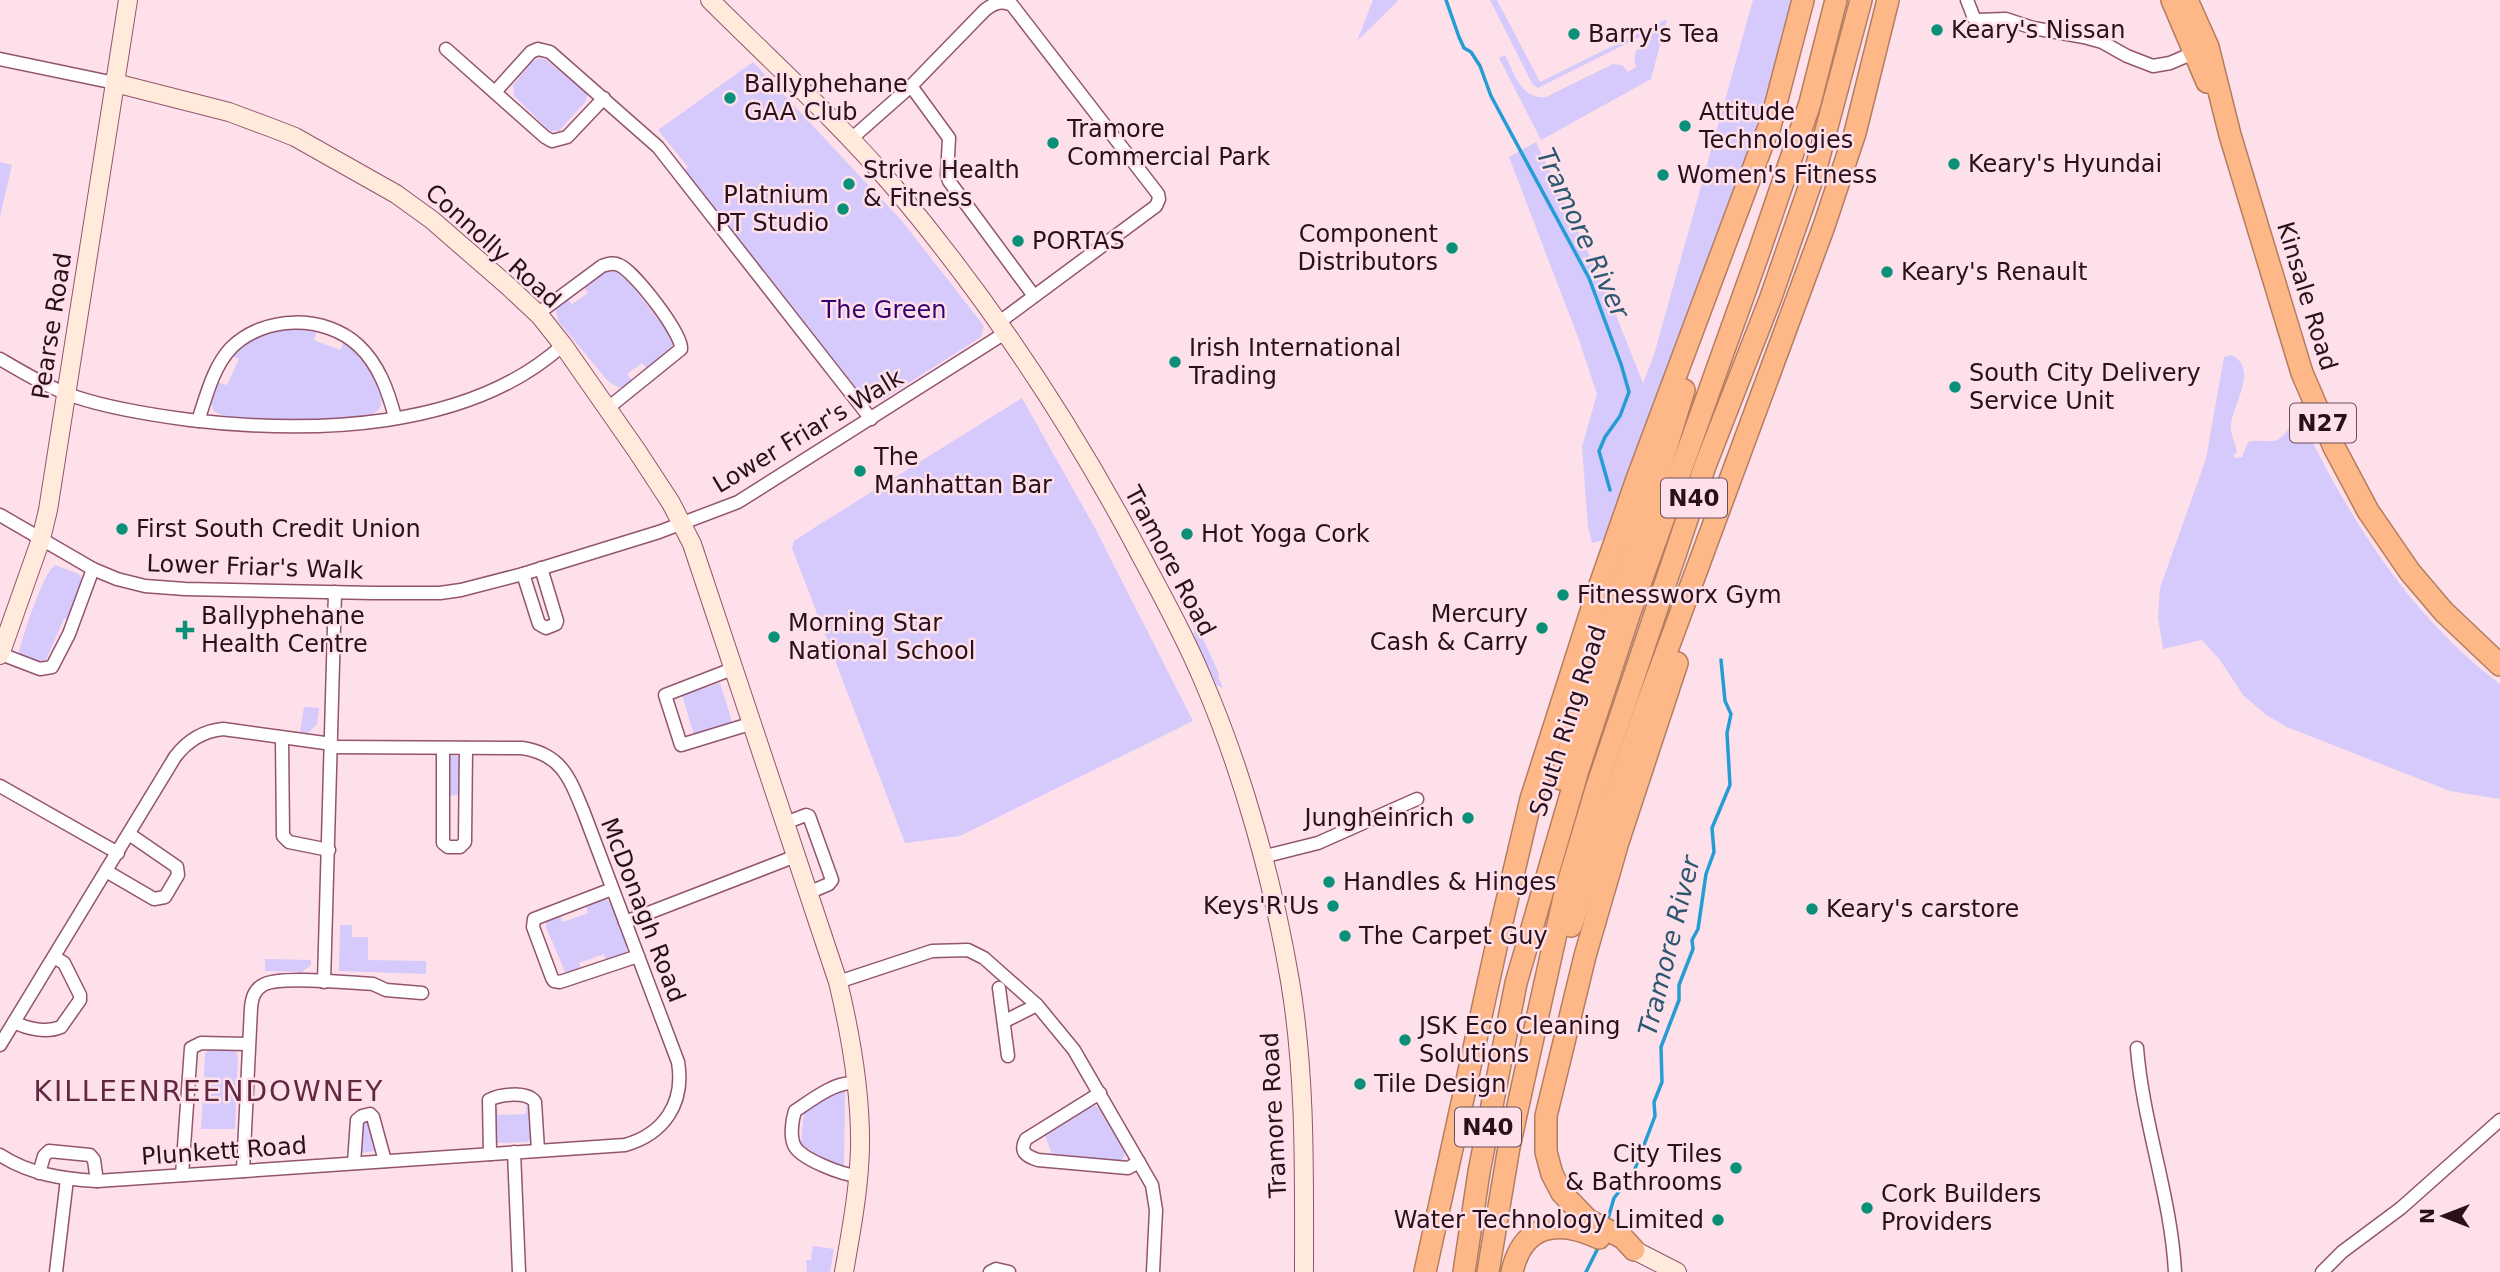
<svg xmlns="http://www.w3.org/2000/svg" width="2500" height="1272" viewBox="0 0 2500 1272" font-family="'DejaVu Sans',sans-serif">
<rect width="100%" height="100%" fill="#fee0ea"/>
<g fill="#d5cafb">
<path d="M1373 0H1399L1357 41Z"/>
<path d="M1490 0H1497L1540 82 1667 19 1651 79 1541 140 1499 58 1505 55C1515 74 1521 100 1546 97L1613 64 1622 65 1628 72 1636 67C1631 47 1639 51 1652 39L1648 33 1538 88 1533 85Z"/>
<path d="M1753 0H1792L1766 97 1742 169 1608 539 1592 543 1588 527 1582 447 1597 394 1579 340 1509 157 1536 142 1605 288 1643 383 1654 355Z"/>
<path d="M539 58 546 60 588 94 585 102 559 131H550L514 96 513 85 532 62Z"/>
<path d="M753 62 902 221 984 326 981 337 882 400 870 399 857 389 685 170 688 167 658 130Z"/>
<path d="M0 162 12 165 0 217Z"/>
<path d="M616 271 622 273 673 338C677 353 660 361 649 370L642 363 627 374 634 383 619 388 608 381 558 321 556 310 567 299 572 304 588 293 583 286 601 273Z"/>
<path d="M294 327 317 330 314 340 340 350 344 342C358 353 391 391 379 409 373 417 361 417 352 418 321 420 236 429 213 410L211 403 217 382 227 385 239 359 231 355C254 335 264 332 294 327Z"/>
<path d="M2231 355C2260 368 2232 405 2231 425 2230 435 2236 443 2237 452L2233 456 2235 458 2242 457 2248 442C2275 437 2273 451 2293 423H2303C2351 522 2412 618 2500 684V799L2450 791 2287 727 2266 715 2243 695 2220 660 2202 640 2163 649 2158 618 2160 588 2206 459 2224 357Z"/>
<path d="M1022 398 1096 530 1193 721 960 836 905 843 792 548 794 541 817 526Z"/>
<path d="M55 565 79 574 84 582 71 616 64 619 46 660 42 663C34 663 23 659 19 652 23 636 43 573 55 565Z"/>
<path d="M1193 617 1219 674 1218 676 1223 688 1216 685 1195 641Z"/>
<path d="M720 683 733 725 695 738 682 695Z"/>
<path d="M304 707 319 708 317 724 308 733 300 732Z"/>
<path d="M449 756H457L462 759V795L445 796V760Z"/>
<path d="M604 897C614 902 628 942 627 954L607 962 604 954 579 963 582 972 566 974 546 927V920L559 914 563 922 588 913 585 903Z"/>
<path d="M340 925H352V937H368V960L426 961V974L339 971Z"/>
<path d="M265 959 311 960V965L302 972 265 971Z"/>
<path d="M234 1048 238 1056 235 1129H201L205 1054 209 1049Z"/>
<path d="M845 1090 844 1168 843 1169 801 1146V1142L804 1111 830 1094Z"/>
<path d="M1091 1104 1099 1108 1124 1151 1125 1155 1121 1162 1054 1156 1052 1154 1044 1133Z"/>
<path d="M526 1105 531 1109V1139L527 1142 497 1143 494 1139 495 1107 497 1106 498 1115 526 1114Z"/>
<path d="M369 1120 376 1151 361 1153 359 1152 360 1123Z"/>
<path d="M813 1246 834 1249 830 1272H807L806 1260H811Z"/>
</g>
<g fill="none" stroke-linecap="round" stroke-linejoin="round">
<g stroke="#269cd4" stroke-width="3.5">
<path d="M1446 0 1459 37 1464 48 1471 52 1480 66 1491 96 1589 278 1621 364 1629 392 1620 416 1605 437 1599 451 1610 490"/>
<path d="M1607 1222 1614 1198 1633 1174 1655 1116 1654 1102 1662 1082 1661 1047 1679 1000V985L1693 949 1692 940 1698 929 1706 874 1714 852 1712 828 1730 785 1727 733 1731 714 1725 701 1721 660"/>
<path d="M1586 1272 1599 1246"/>
</g>
<g stroke="#93546d" stroke-width="15">
<g id="street">
<path d="M1967 0 1974 18 1977 20 2006 19 2033 28 2084 37 2102 42 2127 56 2153 66 2170 63 2198 51"/>
<path d="M446 49 545 137 552 141 567 137 604 98"/>
<path d="M0 59 115 83"/>
<path d="M911 86 985 10C994 3 1002 0 1012 5L1158 194 1159 199 1156 206 998 323"/>
<path d="M495 92 531 52 538 49 550 52 658 147 871 419"/>
<path d="M851 139 911 86 949 138 947 175 949 181 1034 296"/>
<path d="M540 316 544 309 602 266C608 264 613 262 619 265 633 270 683 334 681 349L608 408"/>
<path d="M0 359C24 373 49 388 76 397 112 409 152 415 190 420 311 434 468 431 563 345"/>
<path d="M198 421C206 397 213 367 231 348 264 315 325 314 359 346 379 365 388 391 395 417"/>
<path d="M0 515 93 569 117 579 145 586 185 589 373 593H440L461 590 523 574 659 532 738 502 1005 333"/>
<path d="M523 574 539 624 546 628 556 624 557 621 541 568"/>
<path d="M1 654 40 669 52 667 69 634 93 569"/>
<path d="M735 668 665 695 681 745 753 723"/>
<path d="M282 738 283 836 289 842 329 850"/>
<path d="M443 748V843L448 847H460L465 842 466 748"/>
<path d="M0 786 118 853"/>
<path d="M785 823 806 815 809 816 832 880 829 884 808 893"/>
<path d="M1262 857 1318 843 1417 799"/>
<path d="M106 871 154 899 165 897 178 875 177 867 129 834"/>
<path d="M612 889 534 919 533 927 552 978 554 981 560 982 638 956"/>
<path d="M625 922 796 856"/>
<path d="M324 982 335 592"/>
<path d="M838 982 932 951 968 950 984 958 1037 1005 1074 1050 1152 1185 1156 1210 1153 1272"/>
<path d="M999 988 1008 1056"/>
<path d="M1005 1021 1037 1005"/>
<path d="M14 1022C27 1029 47 1033 61 1027L80 1000V995L64 963 54 957"/>
<path d="M0 1045 175 757C187 741 203 731 223 729L332 744"/>
<path d="M2137 1048C2143 1124 2171 1196 2175 1272"/>
<path d="M856 1084C838 1079 810 1101 795 1111 792 1120 790 1136 794 1145 800 1159 843 1175 858 1176"/>
<path d="M1100 1093 1026 1139C1019 1152 1026 1156 1038 1160L1128 1168 1139 1162"/>
<path d="M514 1152 519 1272"/>
<path d="M490 1154 489 1100C500 1094 527 1091 535 1102L538 1150"/>
<path d="M0 1155C29 1174 62 1179 97 1181L625 1145C664 1134 685 1103 678 1062L584 813C570 779 562 754 522 748L332 747"/>
<path d="M354 1163 357 1120 362 1116 370 1114 373 1117 385 1161"/>
<path d="M243 1171 251 1008C252 998 254 990 263 985 279 975 351 983 373 984L386 990 422 993"/>
<path d="M39 1173 44 1156 49 1151 90 1155 94 1160 97 1181"/>
<path d="M182 1175 191 1048 201 1043 248 1044"/>
<path d="M56 1272 67 1179"/>
<path d="M990 1272 996 1269 1009 1272"/>
<path d="M2322 1272 2342 1252 2401 1208 2500 1120"/>
</g>
</g>
<g stroke="#93546d" stroke-width="20">
<g id="secondary">
<path d="M710 0C772 62 837 120 894 187 989 300 1072 425 1141 556 1163 597 1185 637 1203 680 1243 773 1273 881 1290 981 1306 1076 1304 1175 1304 1272"/>
<path d="M115 83 229 112 272 128 295 137 396 194 432 220 508 286 540 316 563 345 637 451 671 503 692 544 838 982C851 1036 861 1092 860 1148 859 1190 851 1231 844 1272"/>
<path d="M0 655 41 539 48 510 128 0"/>
<path d="M1634 1250 1677 1272"/>
</g>
</g>
<g stroke="#b37d62" stroke-width="24">
<g id="highway">
<path d="M2172 0 2207 82"/>
<path d="M2187 0 2208 47 2230 135 2302 373 2334 447 2368 511 2410 572 2444 612 2500 665"/>
<path d="M1769 130 1803 0"/>
<path d="M1561 779 1587 686 1644 520 1684 390"/>
<path d="M1571 926 1646 707 1824 226 1855 133 1888 0"/>
<path d="M1634 1250 1623 1238 1588 1220 1562 1193 1552 1174 1546 1152V1116L1585 956 1618 842 1677 663"/>
<path d="M1425 1272 1497 943 1531 799 1595 599 1637 479 1773 116"/>
<path d="M1464 1272 1479 1172 1516 983 1578 770 1630 612 1759 252 1810 103 1836 0"/>
<path d="M1488 1272 1509 1147 1541 1001 1565 893 1597 786 1705 466 1771 297 1816 168 1861 0"/>
<path d="M1512 1272C1523 1223 1559 1219 1599 1238"/>
</g>
</g>
<use href="#street" stroke="#fff" stroke-width="12"/>
<use href="#secondary" stroke="#ffeadb" stroke-width="18"/>
<use href="#highway" stroke="#feb888" stroke-width="21"/>
</g>
<g fill="#0a9078" stroke="#fee0ea" stroke-width="2.5">
<circle cx="1937" cy="30" r="7"/>
<circle cx="1574" cy="34" r="7"/>
<circle cx="730" cy="98" r="7"/>
<circle cx="1685" cy="126" r="7"/>
<circle cx="1053" cy="143" r="7"/>
<circle cx="1954" cy="164" r="7"/>
<circle cx="1663" cy="175" r="7"/>
<circle cx="849" cy="184" r="7"/>
<circle cx="843" cy="209" r="7"/>
<circle cx="1018" cy="241" r="7"/>
<circle cx="1452" cy="248" r="7"/>
<circle cx="1887" cy="272" r="7"/>
<circle cx="1175" cy="362" r="7"/>
<circle cx="1955" cy="387" r="7"/>
<circle cx="860" cy="471" r="7"/>
<circle cx="122" cy="529" r="7"/>
<circle cx="1187" cy="534" r="7"/>
<circle cx="1563" cy="595" r="7"/>
<circle cx="1542" cy="628" r="7"/>
<path d="M181.5 619.5h7v7h7v7h-7v7h-7v-7h-7v-7h7z"/>
<circle cx="774" cy="637" r="7"/>
<circle cx="1468" cy="818" r="7"/>
<circle cx="1329" cy="882" r="7"/>
<circle cx="1333" cy="906" r="7"/>
<circle cx="1812" cy="909" r="7"/>
<circle cx="1345" cy="936" r="7"/>
<circle cx="1405" cy="1040" r="7"/>
<circle cx="1360" cy="1084" r="7"/>
<circle cx="1736" cy="1168" r="7"/>
<circle cx="1867" cy="1208" r="7"/>
<circle cx="1718" cy="1220" r="7"/>
</g>
<g text-anchor="middle" stroke-width="5" stroke-linejoin="round" paint-order="stroke">
<g fill="#fee0ea" stroke="#694e59" stroke-width="2">
<rect x="2290" y="403.5" width="66" height="39" rx="5"/>
<rect x="1661" y="478.5" width="66" height="39" rx="5"/>
<rect x="1455" y="1107.5" width="66" height="39" rx="5"/>
</g>
<g font-size="23" font-weight="bold" fill="#29101b">
<text x="2323" y="431">N27</text>
<text x="1694" y="506">N40</text>
<text x="1488" y="1135">N40</text>
</g>
<g font-size="24" fill="#29101b" stroke="#fee0ea" text-anchor="start">
<text x="1951" y="38">Keary's Nissan</text>
<text x="1588" y="42">Barry's Tea</text>
<text x="744" y="92">Ballyphehane<tspan x="744" dy="28">GAA Club</tspan></text>
<text x="1699" y="120">Attitude<tspan x="1699" dy="28">Technologies</tspan></text>
<text x="1067" y="137">Tramore<tspan x="1067" dy="28">Commercial Park</tspan></text>
<text x="1968" y="172">Keary's Hyundai</text>
<text x="863" y="178">Strive Health<tspan x="863" dy="28">&amp; Fitness</tspan></text>
<text x="1677" y="183">Women's Fitness</text>
<text x="829" y="203" text-anchor="end">Platnium<tspan x="829" dy="28">PT Studio</tspan></text>
<text x="1438" y="242" text-anchor="end">Component<tspan x="1438" dy="28">Distributors</tspan></text>
<text x="1032" y="249">PORTAS</text>
<text x="1901" y="280">Keary's Renault</text>
<text x="1189" y="356">Irish International<tspan x="1189" dy="28">Trading</tspan></text>
<text x="1969" y="381">South City Delivery<tspan x="1969" dy="28">Service Unit</tspan></text>
<text x="874" y="465">The<tspan x="874" dy="28">Manhattan Bar</tspan></text>
<text x="136" y="537">First South Credit Union</text>
<text x="1201" y="542">Hot Yoga Cork</text>
<text x="1577" y="603">Fitnessworx Gym</text>
<text x="1528" y="622" text-anchor="end">Mercury<tspan x="1528" dy="28">Cash &amp; Carry</tspan></text>
<text x="201" y="624">Ballyphehane<tspan x="201" dy="28">Health Centre</tspan></text>
<text x="788" y="631">Morning Star<tspan x="788" dy="28">National School</tspan></text>
<text x="1454" y="826" text-anchor="end">Jungheinrich</text>
<text x="1343" y="890">Handles &amp; Hinges</text>
<text x="1319" y="914" text-anchor="end">Keys'R'Us</text>
<text x="1826" y="917">Keary's carstore</text>
<text x="1359" y="944">The Carpet Guy</text>
<text x="1419" y="1034">JSK Eco Cleaning<tspan x="1419" dy="28">Solutions</tspan></text>
<text x="1374" y="1092">Tile Design</text>
<text x="1722" y="1162" text-anchor="end">City Tiles<tspan x="1722" dy="28">&amp; Bathrooms</tspan></text>
<text x="1881" y="1202">Cork Builders<tspan x="1881" dy="28">Providers</tspan></text>
<text x="1704" y="1228" text-anchor="end">Water Technology Limited</text>
</g>
<g font-size="24" fill="#29101b" stroke="#fee0ea">
<text transform="translate(493 246) rotate(42)" y="8">Connolly Road</text>
<text transform="translate(2307 296) rotate(73)" y="8">Kinsale Road</text>
<text transform="translate(52 326) rotate(-81)" y="8">Pearse Road</text>
<text transform="translate(808 431) rotate(-31)" y="8">Lower Friar's Walk</text>
<text transform="translate(1170 561) rotate(62)" y="8">Tramore Road</text>
<text transform="translate(255 567) rotate(2)" y="8">Lower Friar's Walk</text>
<text transform="translate(1568 721) rotate(-72)" y="8">South Ring Road</text>
<text transform="translate(643 910) rotate(69)" y="8">McDonagh Road</text>
<text transform="translate(1274 1115) rotate(-93)" y="8">Tramore Road</text>
<text transform="translate(224 1151) rotate(-4)" y="8">Plunkett Road</text>
</g>
<g font-size="24" fill="#35006e" stroke="#fee0ea">
<text x="884" y="318">The Green</text>
</g>
<g font-size="26" font-style="italic" fill="#2b5770" stroke="#fee0ea">
<text transform="translate(1583 233) rotate(65)" y="9">Tramore River</text>
<text transform="translate(1669 946) rotate(-76)" y="9">Tramore River</text>
</g>
<g font-size="28" letter-spacing="2" fill="#622841" stroke="#fee0ea">
<text x="209" y="1101">KILLEENREENDOWNEY</text>
</g>
</g>
<g transform="translate(2444 1216) rotate(270)" stroke="#fee0ea" stroke-width="5" paint-order="stroke">
<path d="M0-5L12 26L0 18L-12 26Z" fill="#29101b"/>
<text y="-10" font-size="19" font-weight="bold" text-anchor="middle" fill="#29101b">N</text>
</g>
</svg>
